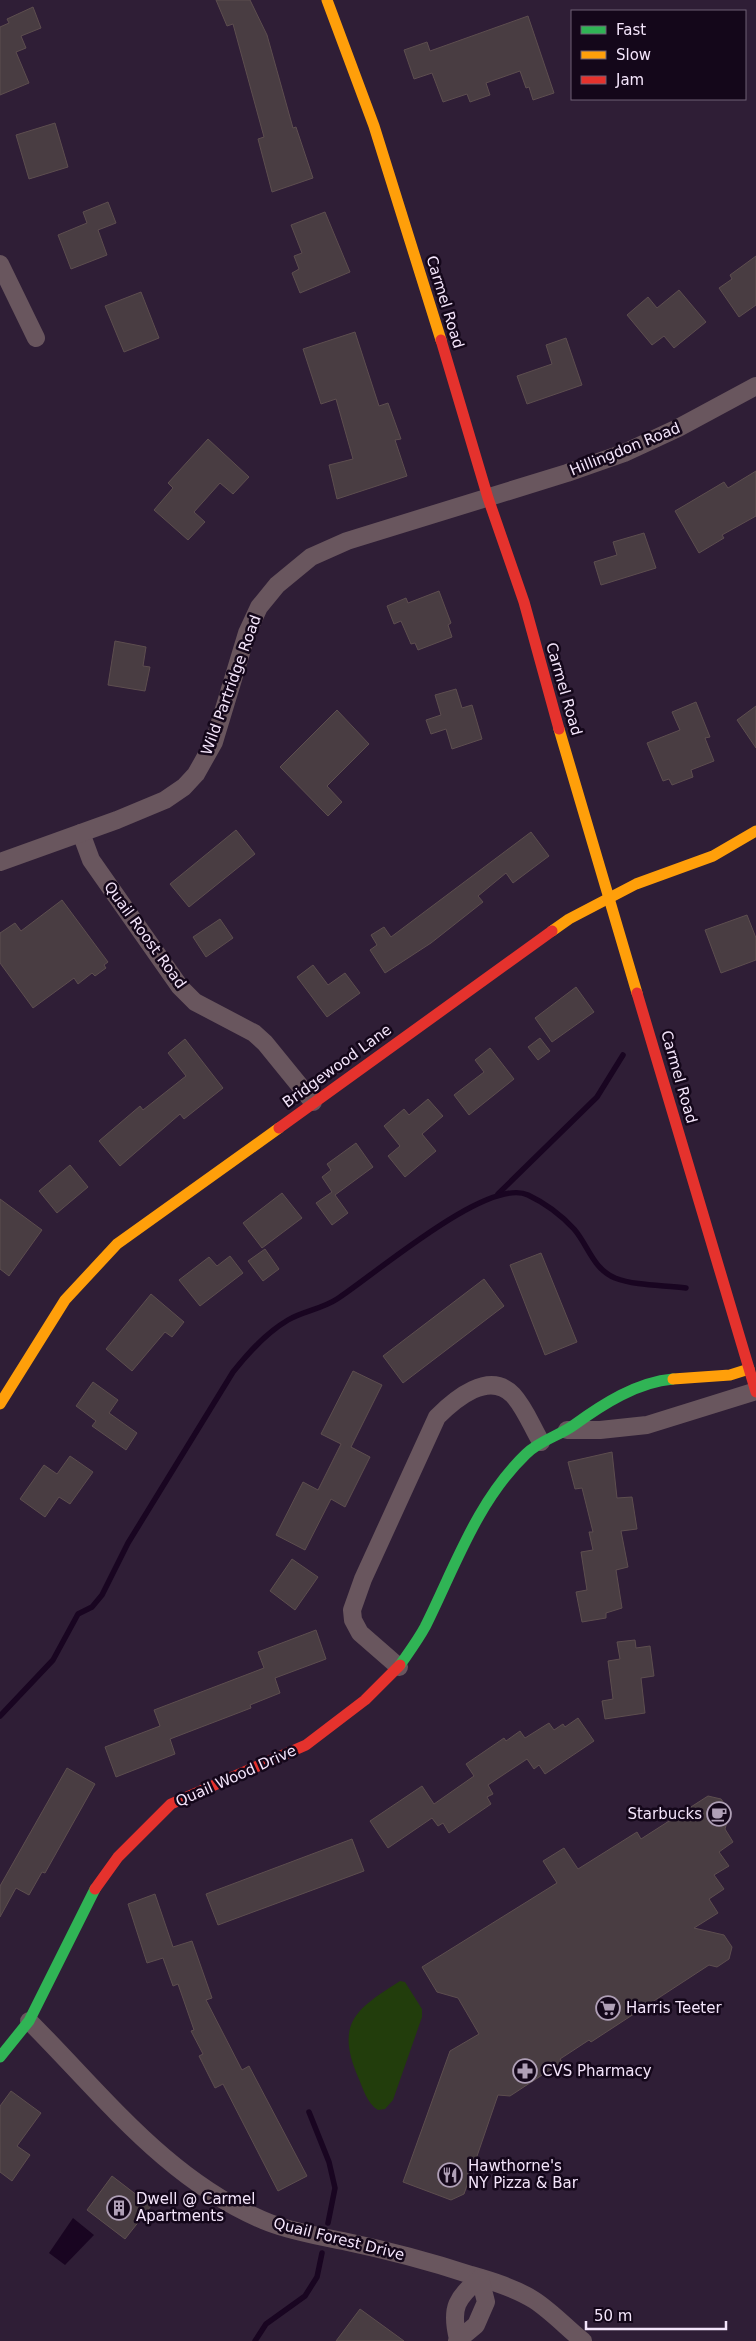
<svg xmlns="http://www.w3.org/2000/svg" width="756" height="2341" viewBox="0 0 756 2341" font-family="'DejaVu Sans',sans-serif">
<rect width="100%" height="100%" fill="#2f1e36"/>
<path fill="#223d0c" d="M400 1981 405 1982 422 2009V2017L393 2100 385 2109 378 2110C367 2104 363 2088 358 2077 335 2023 356 2009 400 1981Z"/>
<path fill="#190521" d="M73 2218 94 2235 65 2265 49 2253Z"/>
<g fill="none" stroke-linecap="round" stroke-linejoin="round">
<g stroke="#190521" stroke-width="5.5">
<path d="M498 1194 597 1097 623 1055"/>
<path d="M0 1716 53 1660 78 1614 92 1607 102 1595 128 1543 233 1372C249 1352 266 1333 288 1320 303 1311 322 1309 337 1299 373 1276 488 1176 528 1195 545 1203 562 1216 574 1229 588 1245 593 1269 615 1278 636 1286 663 1285 686 1288"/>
<path d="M309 2112 329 2162 335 2188 328 2223"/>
<path d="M255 2341 266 2324 305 2296 317 2277 322 2253"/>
</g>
</g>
<g fill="#493d42" stroke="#5d4e4f">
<path d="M216 0H250L267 35 293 128 296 127 313 178 272 192 258 139 264 137 233 24 227 26Z"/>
<path d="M33 7 41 28 21 36 26 48 16 52 29 83 0 95V27L9 23 7 19Z"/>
<path d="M528 16 554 93 533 100 529 87 526 88 520 71 486 83 490 95 470 102 467 94 443 102 432 73 414 79 404 50 427 42 430 51Z"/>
<path d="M55 123 68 167 29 179 16 135Z"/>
<path d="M108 202 116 223 98 230 107 255 71 269 58 235 87 223 83 212Z"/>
<path d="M325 212 350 272 300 293 292 273 299 269 294 256 302 253 291 225Z"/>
<path d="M756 256V305L739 317 719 288 732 279 730 275Z"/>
<path d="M679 290 706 322 674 348 664 336 652 345 627 315 648 297 657 308Z"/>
<path d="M141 292 159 338 124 352 105 306Z"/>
<path d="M355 332 379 406 388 403 401 439 395 440 407 476 337 499 329 465 353 459 336 399 321 404 303 349Z"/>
<path d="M566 338 582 385 527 404 517 376 552 364 546 345Z"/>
<path d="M208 439 249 477 233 494 220 483 194 512 205 522 188 540 154 510 173 488 168 483Z"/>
<path d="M756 471V516L722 535 724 538 699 553 675 511 724 482 728 488Z"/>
<path d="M644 533 656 568 601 585 594 562 617 555 613 542Z"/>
<path d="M439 591 451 623 448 625 452 637 418 650 415 643 411 644 401 621 394 624 387 606 406 598 408 603Z"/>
<path d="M115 641 146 647 143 666 150 667 145 691 108 685Z"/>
<path d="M456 689 462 708 472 705 482 739 452 749 446 729 431 734 426 720 441 715 435 695Z"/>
<path d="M696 702 710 737 705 738 714 761 691 770 693 777 672 785 669 779 663 781 647 743 680 730 672 712Z"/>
<path d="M756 706V748L737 720Z"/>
<path d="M337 710 369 744 327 786 342 802 328 816 280 767Z"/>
<path d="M236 830 255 854 189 907 170 884Z"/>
<path d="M531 832 549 856 513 883 506 873 478 896 483 902 431 943 385 973 370 950 377 945 371 935 384 927 391 937Z"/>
<path d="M62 900 108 962 104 965 106 968 95 976 92 973 78 984 74 978 33 1008 0 963V933L15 923 21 931Z"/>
<path d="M747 915 756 938V960L721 973 705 930Z"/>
<path d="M220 919 233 938 206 957 193 937Z"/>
<path d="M313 965 328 985 345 973 360 993 327 1017 297 977Z"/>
<path d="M576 987 594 1012 552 1042 535 1018Z"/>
<path d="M540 1038 550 1051 538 1060 528 1047Z"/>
<path d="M185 1039 223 1088 184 1119 180 1114 120 1166 99 1141 140 1106 143 1110 186 1076 168 1053Z"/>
<path d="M490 1048 514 1079 469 1115 454 1095 484 1072 475 1060Z"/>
<path d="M428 1099 443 1116 422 1134 436 1151 405 1177 388 1156 400 1146 384 1126 404 1109 409 1115Z"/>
<path d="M356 1143 373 1167 335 1195 348 1213 332 1225 316 1203 332 1192 322 1177 331 1170 327 1164Z"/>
<path d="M70 1165 88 1187 57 1213 39 1191Z"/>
<path d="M282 1193 302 1218 262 1248 243 1223Z"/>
<path d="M0 1199 42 1230 9 1276 0 1269Z"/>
<path d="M265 1249 279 1269 263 1281 248 1261Z"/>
<path d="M541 1253 577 1342 545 1355 510 1265Z"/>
<path d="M230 1256 243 1273 200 1306 179 1280 209 1257 217 1266Z"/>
<path d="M484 1279 504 1306 403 1383 383 1356Z"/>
<path d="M151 1294 184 1322 172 1337 165 1332 132 1371 106 1349Z"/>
<path d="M353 1371 382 1385 351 1447 370 1457 345 1507 331 1499 305 1550 276 1535 303 1482 318 1490 341 1444 321 1434Z"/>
<path d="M93 1382 118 1400 109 1413 137 1433 126 1450 92 1426 96 1421 76 1406Z"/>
<path d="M612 1452 617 1498 632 1497 637 1529 621 1531 628 1567 616 1570 622 1608 606 1613V1618L582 1622 576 1592 587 1590 581 1552 593 1550 589 1532H593L582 1488 575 1489 568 1462Z"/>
<path d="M70 1456 93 1472 70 1504 59 1497 45 1517 20 1499 44 1465 57 1474Z"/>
<path d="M292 1559 318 1577 295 1610 270 1591Z"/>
<path d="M316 1630 326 1659 275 1678 280 1693 250 1705 251 1708 170 1739 175 1754 116 1777 105 1747 160 1726 154 1710 264 1668 258 1652Z"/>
<path d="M635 1640 636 1648 650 1646 654 1676 641 1678 645 1713 605 1719 602 1701 613 1699 608 1661 620 1659 617 1642Z"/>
<path d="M578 1718 594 1741 545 1774 539 1765 534 1769 527 1759 488 1785 493 1794 487 1797 491 1804 449 1833 443 1823 438 1826 432 1818 388 1848 370 1821 422 1786 434 1804 474 1776 466 1764 504 1738 506 1741 520 1731 525 1738 549 1723 554 1730 563 1724 565 1727Z"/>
<path d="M67 1768 95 1784 45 1873 42 1872 29 1895 16 1888 0 1917V1886Z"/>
<path d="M708 1796 721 1799 730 1811 725 1829 733 1842 719 1852 729 1866 714 1875 724 1889 709 1899 718 1913 694 1928 724 1935 732 1947 729 1959 717 1967 709 1965 591 2042 589 2040 560 2059 562 2062 510 2096 498 2095 464 2194 451 2200 403 2182 450 2051 479 2034 458 1998 437 1992 422 1967 557 1883 543 1861 564 1848 578 1869 637 1832 641 1839Z"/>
<path d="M352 1839 364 1871 218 1925 206 1894Z"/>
<path d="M155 1894 173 1947 192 1941 212 1998 206 2000 242 2070 249 2066 307 2176 278 2191 223 2084 215 2088 199 2056 203 2054 191 2031 194 2030 178 1984 173 1986 163 1958 147 1963 128 1904Z"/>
<path d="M11 2091 41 2113 17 2146 30 2155 12 2181 0 2172V2106Z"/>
<path d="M112 2176 151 2206 125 2239 87 2210Z"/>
<path d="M360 2309 404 2341H336Z"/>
</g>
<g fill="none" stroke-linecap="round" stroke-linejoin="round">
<g stroke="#69565e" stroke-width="18">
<path d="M0 264 36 338"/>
<path d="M81 833 91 860 180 987 195 1002 254 1033 265 1043 313 1102"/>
<path d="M0 862 117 820 165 800 184 787 196 774 214 742 247 633 259 607 277 585 311 557 347 541 567 473 624 453 678 428 756 386"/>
<path d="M567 1430H600L647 1425 756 1391"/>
<path d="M399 1667 360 1633 353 1620 352 1610 363 1579 437 1417C455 1399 489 1370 513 1395 525 1408 532 1427 541 1442"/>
<path d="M29 2021C103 2095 169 2183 270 2223 294 2232 318 2236 343 2241 386 2250 429 2261 471 2275 492 2281 515 2288 534 2300 551 2311 567 2328 583 2341"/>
<path d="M457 2341 476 2325 486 2302 480 2278C457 2298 450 2307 458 2339"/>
</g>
<g stroke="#30b455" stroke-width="11">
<path d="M400 1665C409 1652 418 1640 425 1627 455 1567 477 1501 526 1454 540 1440 559 1436 574 1425 603 1404 637 1382 673 1379"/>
<path d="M0 2057 29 2021 95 1889"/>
</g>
<g stroke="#ff9f0a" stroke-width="11">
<path d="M327 0 374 126 441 340"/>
<path d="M559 729 637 993"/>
<path d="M552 931 569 919 636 884 713 856 756 831"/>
<path d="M673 1379 730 1375 749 1369"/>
<path d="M0 1404 65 1300 117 1244 279 1128"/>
</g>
<g stroke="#e5322d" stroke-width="11">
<path d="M441 340 488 498 524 602 559 729"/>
<path d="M637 993 756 1392"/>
<path d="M279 1128 552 931"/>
<path d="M95 1889 118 1857 171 1804 306 1745 365 1700 400 1665"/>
</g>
</g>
<defs>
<g id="cafe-ring" transform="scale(1.25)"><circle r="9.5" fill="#14071a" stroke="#af9fb6" stroke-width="1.5"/><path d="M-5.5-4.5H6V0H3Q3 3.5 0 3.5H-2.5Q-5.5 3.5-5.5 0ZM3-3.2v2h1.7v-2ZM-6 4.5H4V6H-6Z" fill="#af9fb6"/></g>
<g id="supermarket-ring" transform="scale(1.25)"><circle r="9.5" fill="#14071a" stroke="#af9fb6" stroke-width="1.5"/><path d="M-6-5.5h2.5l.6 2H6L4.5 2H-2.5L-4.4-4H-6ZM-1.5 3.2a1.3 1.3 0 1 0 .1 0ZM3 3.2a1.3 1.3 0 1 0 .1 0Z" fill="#af9fb6"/></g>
<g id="pharmacy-ring" transform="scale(1.25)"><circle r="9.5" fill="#14071a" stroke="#af9fb6" stroke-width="1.5"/><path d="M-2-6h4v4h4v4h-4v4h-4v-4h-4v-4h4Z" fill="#af9fb6"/></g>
<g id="restaurant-ring" transform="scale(1.25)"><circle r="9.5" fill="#14071a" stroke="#af9fb6" stroke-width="1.5"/><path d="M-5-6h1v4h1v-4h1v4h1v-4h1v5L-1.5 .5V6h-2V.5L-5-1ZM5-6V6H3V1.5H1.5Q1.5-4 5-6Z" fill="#af9fb6"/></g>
<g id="building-ring" transform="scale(1.25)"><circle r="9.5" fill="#14071a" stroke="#af9fb6" stroke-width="1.5"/><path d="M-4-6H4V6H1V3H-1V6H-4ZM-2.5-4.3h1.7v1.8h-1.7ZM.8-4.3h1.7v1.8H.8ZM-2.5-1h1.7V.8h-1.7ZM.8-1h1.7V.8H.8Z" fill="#af9fb6"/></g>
</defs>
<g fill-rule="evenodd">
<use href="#cafe-ring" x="719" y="1814"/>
<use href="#supermarket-ring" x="608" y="2008"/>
<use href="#pharmacy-ring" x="525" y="2071"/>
<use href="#restaurant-ring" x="450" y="2175"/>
<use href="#building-ring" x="119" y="2208"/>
</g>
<g text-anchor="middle" stroke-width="5" stroke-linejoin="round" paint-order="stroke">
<g font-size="15" fill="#f4e5fb" stroke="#14071a">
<text transform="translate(445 302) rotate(73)" y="5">Carmel Road</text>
<text transform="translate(625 449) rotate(-22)" y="5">Hillingdon Road</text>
<text transform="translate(231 685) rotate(-70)" y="5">Wild Partridge Road</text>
<text transform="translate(564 689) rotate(74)" y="5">Carmel Road</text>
<text transform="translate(145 935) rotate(54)" y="5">Quail Roost Road</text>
<text transform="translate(337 1066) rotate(-36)" y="5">Bridgewood Lane</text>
<text transform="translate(679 1077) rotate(74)" y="5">Carmel Road</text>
<text transform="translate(236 1776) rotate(-24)" y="5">Quail Wood Drive</text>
<text transform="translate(339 2239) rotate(14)" y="5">Quail Forest Drive</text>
</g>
<g font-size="15" fill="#f4e5fb" stroke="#14071a" text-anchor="start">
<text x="702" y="1819" text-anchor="end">Starbucks</text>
<text x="626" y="2013">Harris Teeter</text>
<text x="542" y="2076">CVS Pharmacy</text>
<text x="468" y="2171">Hawthorne's<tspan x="468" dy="17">NY Pizza &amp; Bar</tspan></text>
<text x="136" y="2204">Dwell @ Carmel<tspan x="136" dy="17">Apartments</tspan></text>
</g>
</g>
<rect x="571" y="10" width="175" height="90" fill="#14071a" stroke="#6e6074"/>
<rect x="581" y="26" width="25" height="8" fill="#30b455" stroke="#6e6074"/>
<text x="616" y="35" font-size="15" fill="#f4e5fb">Fast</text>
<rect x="581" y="51" width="25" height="8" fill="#ff9f0a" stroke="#6e6074"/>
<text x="616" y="60" font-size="15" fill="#f4e5fb">Slow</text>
<rect x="581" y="76" width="25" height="8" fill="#e5322d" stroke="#6e6074"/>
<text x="616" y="85" font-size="15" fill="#f4e5fb">Jam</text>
<path d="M586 2321v8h140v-8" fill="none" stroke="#f4e5fb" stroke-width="2.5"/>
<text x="594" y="2321" font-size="15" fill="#f4e5fb" stroke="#14071a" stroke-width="4" paint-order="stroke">50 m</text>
</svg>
